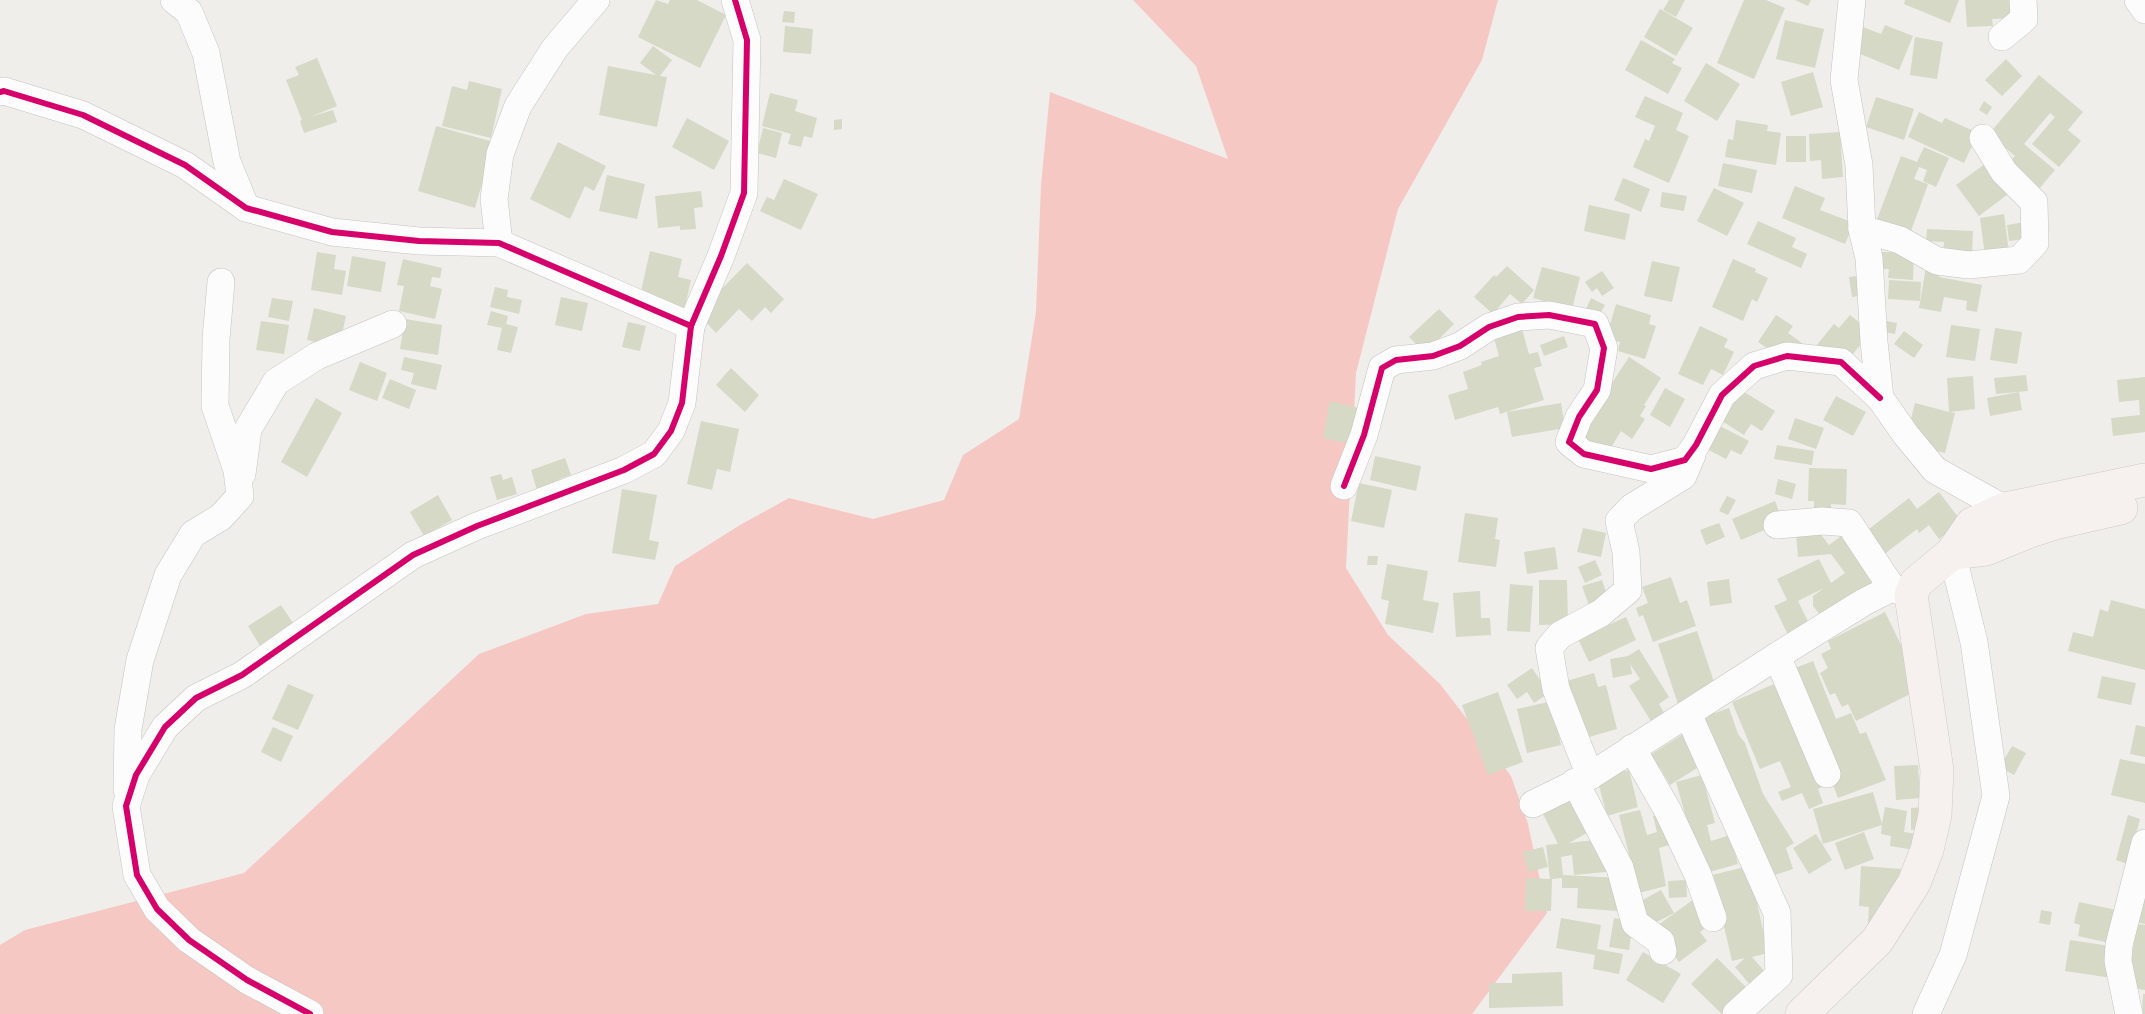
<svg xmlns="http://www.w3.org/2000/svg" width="2145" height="1014" viewBox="0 0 2145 1014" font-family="'PT Serif',serif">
<rect width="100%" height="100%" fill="#f0eeeb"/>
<path fill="#f6c8c3" d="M1133 0H1498L1482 60 1398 209 1356 373 1346 568 1388 635 1440 684 1511 776 1528 824 1547 913 1472 1014H0V945L25 930 244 873 479 654 586 614 658 604 675 566 740 525 789 498 873 519 944 500 963 455 1019 419 1036 312 1041 185 1050 92 1228 159 1196 66Z"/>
<g fill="#d5d9c5">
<path d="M656 0 668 4 670 0H697L726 15 700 68 638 37Z"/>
<path d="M1669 0H1685L1676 17 1663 10Z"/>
<path d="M1744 0H1766L1785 8 1754 79 1717 63Z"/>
<path d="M1795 0H1811L1808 6Z"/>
<path d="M1905 0H1959L1950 23 1904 4Z"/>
<path d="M1965 0H2017L2018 18 1992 19 1993 26 1967 27Z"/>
<path d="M1660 9 1693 28 1676 56 1644 37Z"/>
<path d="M784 11 795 12 794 23 782 22Z"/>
<path d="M1785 20 1824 29 1815 68 1776 59Z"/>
<path d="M1885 25 1913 36 1899 70 1853 51 1863 27 1881 34Z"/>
<path d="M785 26 813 29 811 54 783 52Z"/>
<path d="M1915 37 1943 42 1937 79 1910 75Z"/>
<path d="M1641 40 1675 59 1672 63 1682 68 1668 94 1625 70Z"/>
<path d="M653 46 672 60 660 76 667 77 657 127 599 115 608 66 656 75 640 63Z"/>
<path d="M317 58 337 106 310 117 333 110 337 122 304 133 300 121 302 120 286 80 299 75 295 67Z"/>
<path d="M2006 59 2022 76 2002 96 1985 80Z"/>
<path d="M1706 63 1740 84 1717 121 1684 101Z"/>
<path d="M1813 72 1823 107 1791 116 1781 82Z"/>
<path d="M2039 75 2083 112 2068 130 2081 141 2059 167 2032 144 2055 117 2050 113 2024 144 2055 170 2038 190 2007 165 2015 156 1989 134Z"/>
<path d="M469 81 502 89 491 138 442 126 452 86 467 90Z"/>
<path d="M770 93 798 100 795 111 817 118 812 138 804 136 801 147 788 144 791 134 762 126Z"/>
<path d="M1645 96 1683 113 1676 130 1689 136 1669 183 1633 167 1645 139 1649 141 1655 126 1635 117Z"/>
<path d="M1876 97 1914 109 1904 140 1866 127Z"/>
<path d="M1984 101 1992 107 1987 115 1979 110Z"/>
<path d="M1919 112 1942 123 1945 118 1978 133 1964 163 1908 137Z"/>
<path d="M687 118 729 141 714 170 672 147Z"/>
<path d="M842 119V129L834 130V120Z"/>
<path d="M1736 120 1768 125 1767 131 1781 133 1776 165 1725 157 1728 139 1733 140Z"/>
<path d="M436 126 494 142 475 208 418 191Z"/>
<path d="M763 128 782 133 776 158 757 153Z"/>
<path d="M1840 132 1843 177 1822 179 1821 160 1810 161 1809 134Z"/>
<rect x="1786" y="136" width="20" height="26"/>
<path d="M558 142 606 166 594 191 585 186 570 219 530 199Z"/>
<path d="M1924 147 1949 158 1936 187 1923 181 1927 170 1919 167 1914 179 1928 184 1910 234 1876 222 1901 156 1917 162Z"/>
<path d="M1989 161 2012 191 1979 216 1956 185Z"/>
<path d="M1723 163 1757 170 1752 193 1718 186Z"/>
<path d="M607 175 645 184 637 219 599 211Z"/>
<path d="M1623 178 1650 189 1641 212 1614 200Z"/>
<path d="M784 179 818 194 801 230 760 211 767 197 774 200Z"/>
<path d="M1795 186 1825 198 1820 210 1854 223 1845 244 1782 218Z"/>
<path d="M1714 188 1744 203 1727 236 1697 221Z"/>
<path d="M701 191 703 207 694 208 696 229 680 230V226L658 228 655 196Z"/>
<path d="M1662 192 1687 196 1684 211 1660 207Z"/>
<path d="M1589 205 1630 214 1625 240 1584 231Z"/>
<path d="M2004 214 2009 252 1985 256 1980 218Z"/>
<path d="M1758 221 1796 238 1792 247 1807 254 1801 268 1747 244Z"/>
<path d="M2025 222 2027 239 2009 241 2007 225Z"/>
<path d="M1927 229 1973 231 1972 254 1943 253 1944 242 1926 241Z"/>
<path d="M650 251 682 259 678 277 691 280 684 311 639 300Z"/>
<path d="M317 252 336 255 334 269 346 271 342 295 311 290Z"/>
<path d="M1882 252 1914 253 1913 280 1888 278 1889 269H1881Z"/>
<path d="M352 256 386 262 381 292 347 286Z"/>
<path d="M403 259 442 268 440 278 432 277 430 286 442 289 435 319 399 311 404 286 397 285Z"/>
<path d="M1733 259 1756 269 1755 272 1768 278 1757 302 1752 299 1743 321 1712 307Z"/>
<path d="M1652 261 1680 267 1672 302 1644 296Z"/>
<path d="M747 263 784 299 771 313 765 307 752 321 739 309 716 333 704 320 714 309 708 303Z"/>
<path d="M1507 266 1534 290 1522 304 1510 294 1493 314 1474 297 1494 275 1496 277Z"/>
<path d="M1542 267 1580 277 1572 309 1533 298Z"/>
<path d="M1926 267 1940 270 1939 277 1982 285 1977 312 1966 310 1967 301 1944 297 1941 312 1919 308Z"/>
<path d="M1602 271 1614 288 1602 296 1597 288 1592 292 1585 282Z"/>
<path d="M1857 276 1860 296 1852 297 1849 277Z"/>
<path d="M1889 280 1921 282 1920 301 1888 299Z"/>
<path d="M495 287 508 290 507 297 522 300 519 314 490 307Z"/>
<path d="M561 297 588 303 582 331 555 325Z"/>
<path d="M272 298 293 301 289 321 268 317Z"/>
<path d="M1591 298 1605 305 1598 317 1585 311Z"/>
<path d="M1616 304 1651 315 1649 324 1656 326 1645 359 1618 351 1620 342 1606 338Z"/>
<path d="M314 308 346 316 339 347 307 340Z"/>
<path d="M1439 309 1454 324 1425 353 1409 337Z"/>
<path d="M491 311 508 316 506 324 518 327 511 353 497 350 502 328 487 325Z"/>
<path d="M1776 315 1793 326 1788 333 1802 343 1789 363 1758 342Z"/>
<path d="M1850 315 1871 332 1842 367 1816 346 1834 324 1839 328Z"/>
<path d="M405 319 442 325 438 355 400 349Z"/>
<path d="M1881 320 1897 323 1895 334 1879 331Z"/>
<path d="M261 321 289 325 284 354 256 350Z"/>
<path d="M628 322 646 326 640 351 622 347Z"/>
<path d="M1951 325 1980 329 1975 361 1946 357Z"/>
<path d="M1700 326 1728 339 1724 347 1734 352 1723 375 1711 369 1703 385 1678 374Z"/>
<path d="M1995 328 2022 332 2017 364 1990 360Z"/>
<path d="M1522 329 1529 354 1538 352 1542 366 1534 368 1544 400 1500 414 1498 407 1455 420 1448 395 1468 389 1463 372 1482 365 1481 362 1499 356 1494 338Z"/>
<path d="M1904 331 1923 345 1914 358 1894 344Z"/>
<path d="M1564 336 1568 347 1544 356 1540 345Z"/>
<path d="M404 357 442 365 436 390 411 384 414 373 401 370Z"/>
<path d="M1629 357 1661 378 1644 405 1646 406 1640 416 1645 419 1632 439 1621 431 1607 454 1578 435Z"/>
<path d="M360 362 387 373 377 401 349 390Z"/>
<path d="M731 368 759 395 745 412 716 385Z"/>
<path d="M2026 375 2028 391 1996 394 1994 378Z"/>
<path d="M1973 376 1975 409 1950 412 1955 413 1945 453 1916 446 1919 430 1909 427 1915 403 1949 412 1947 378Z"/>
<path d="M2145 377V432L2113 436 2111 418 2140 415 2139 400 2119 402 2117 380Z"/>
<path d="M390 379 416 390 409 409 382 398Z"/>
<path d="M1665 388 1685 399 1670 427 1650 415Z"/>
<path d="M1741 390 1775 411 1762 431 1751 424 1744 435 1722 421Z"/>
<path d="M2019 392 2022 410 1990 416 1987 398Z"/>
<path d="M1836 396 1866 412 1853 436 1823 420Z"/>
<path d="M316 398 342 413 307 477 281 462Z"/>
<path d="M1330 401 1363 409 1355 445 1323 438Z"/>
<path d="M1561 403 1565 428 1512 437 1507 412Z"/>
<path d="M1795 418 1824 428 1816 449 1788 439Z"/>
<path d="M701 421 739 429 730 472 717 469 712 490 687 484Z"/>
<path d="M1720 426 1749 441 1741 455 1731 450 1726 459 1707 449Z"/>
<path d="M1777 445 1814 451 1812 465 1774 459Z"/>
<path d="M1375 456 1421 466 1416 491 1370 480Z"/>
<path d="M565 458 571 475 559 479 563 489 539 497 531 470Z"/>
<path d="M1809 468 1847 469 1846 505 1831 504V512L1814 511V501H1808Z"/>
<path d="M501 474 503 480 512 477 517 494 497 500 490 477Z"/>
<path d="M1778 479 1796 484 1792 499 1775 494Z"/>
<path d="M1359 483 1392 490 1384 528 1351 521Z"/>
<path d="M622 489 657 495 649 540 659 542 655 560 612 553Z"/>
<path d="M1939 492 1961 521 1939 539 1929 525 1919 533 1917 529 1878 559 1860 536 1909 498 1917 509Z"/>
<path d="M438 495 452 520 424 536 410 512Z"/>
<path d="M1727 496 1736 500 1728 515 1719 511Z"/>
<path d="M1775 501 1783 522 1741 540 1732 519Z"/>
<path d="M1465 513 1498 518 1495 539 1500 540 1496 567 1458 562Z"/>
<path d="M1719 523 1725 537 1706 545 1700 530Z"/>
<path d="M1583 528 1606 533 1601 557 1577 552Z"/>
<path d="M1822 531V536L1829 545 1845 533 1879 586 1821 616 1813 606V596L1824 588 1798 601 1813 632 1792 643 1774 606 1787 600 1777 579 1819 559 1831 583 1845 573 1831 554 1798 557 1796 533Z"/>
<path d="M1555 547 1558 569 1527 574 1524 552Z"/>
<path d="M1368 556H1378L1377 565H1367Z"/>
<path d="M1595 560 1602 575 1585 583 1578 567Z"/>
<path d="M1387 564 1428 571 1423 600 1439 603 1433 633 1385 624 1389 601 1381 599Z"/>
<path d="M1671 577 1680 603 1687 600 1696 626 1653 642 1643 615 1639 617 1636 608 1648 603 1642 587Z"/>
<path d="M1729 579 1732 603 1710 606 1707 582Z"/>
<path d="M1539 580H1567L1568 624 1539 625Z"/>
<path d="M1602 580 1611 607 1592 614 1582 586Z"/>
<path d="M1510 584 1533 586 1530 632 1507 631Z"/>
<path d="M1480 591 1481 618H1490L1491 635 1456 637 1453 593Z"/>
<path d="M2111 600 2145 609V670L2068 651 2073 632 2093 637 2100 609 2108 612Z"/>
<path d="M281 605 297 629 263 651 248 626Z"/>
<path d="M1885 612 1922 688 1856 721 1848 704 1842 707 1835 693 1830 695 1820 673 1828 668 1821 654 1831 649 1828 641Z"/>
<path d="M1626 617 1636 640 1589 662 1578 639Z"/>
<path d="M1697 631 1717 691 1678 704 1658 644Z"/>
<path d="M1639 649 1669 697 1659 704 1667 718 1654 726 1629 686 1640 679 1630 664 1632 674 1613 678 1610 659 1628 656Z"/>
<path d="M1813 661 1836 719 1851 713 1860 734 1866 732 1886 780 1838 798 1790 670Z"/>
<path d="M1532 668 1549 693 1534 703 1527 692 1517 699 1507 685Z"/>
<path d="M1594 673 1598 687 1606 685 1617 729 1582 739 1563 682Z"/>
<path d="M2102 676 2136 683 2131 705 2097 698Z"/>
<path d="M1781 681 1824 786 1818 789 1823 803 1809 809 1802 793 1782 801 1778 792 1791 787 1780 761 1760 769 1732 702Z"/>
<path d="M288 684 314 695 298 730 272 719Z"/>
<path d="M1498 692 1523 762 1488 775 1462 705Z"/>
<path d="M1552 701 1561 745 1527 753 1517 709Z"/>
<path d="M1729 708 1738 734 1745 743 1763 794 1794 843 1786 848 1793 869 1775 875 1700 723 1712 714Z"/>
<path d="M2136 725 2145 727V757L2130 754Z"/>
<path d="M273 727 293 736 281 762 261 752Z"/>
<path d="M1683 734 1702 765 1670 785 1660 768 1653 772 1644 759Z"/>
<path d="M2012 746 2026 753 2014 775 2000 767Z"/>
<path d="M2120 759 2145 764V803L2111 795Z"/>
<path d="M1918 765 1920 798 1896 800 1894 766Z"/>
<path d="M1629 770 1638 807 1607 816 1597 778Z"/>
<path d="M1702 775 1715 823 1707 825 1711 841 1730 835 1738 864 1702 874 1676 782Z"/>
<path d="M1873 792 1882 824 1885 807 1907 811 1904 832 1923 835 1921 851 1890 846 1891 836 1881 834 1882 825 1823 844 1813 809Z"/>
<path d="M1568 796 1587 833 1569 843 1603 839 1606 872 1574 875 1572 855 1561 857 1563 875 1620 878 1618 911 1577 908 1578 888H1562V878L1552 879 1551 911H1525L1526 878 1550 879 1546 845 1558 844 1541 810Z"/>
<path d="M1926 807V830H1911V808Z"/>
<path d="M1640 810 1647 835 1657 832 1653 816 1661 814 1669 845 1659 848 1666 886 1639 893 1619 815Z"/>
<path d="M2128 815 2140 819 2128 864 2116 860Z"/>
<path d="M1864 832 1874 859 1845 870 1835 843Z"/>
<path d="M1816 834 1832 860 1809 874 1793 848Z"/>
<path d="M1543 847 1548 867 1528 872 1523 852Z"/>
<path d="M1749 866 1768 953 1752 957 1766 973 1751 986 1735 967 1745 958 1732 961 1712 875Z"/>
<path d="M1861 866 1902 869 1900 900 1884 924 1868 923 1869 907 1859 906Z"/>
<path d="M1686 880 1687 897 1669 898 1668 881Z"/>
<path d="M2145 887V924L2137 922Z"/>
<path d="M1661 890 1674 913 1651 925 1639 902Z"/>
<path d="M1694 899 1712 923 1700 932 1707 941 1679 962 1654 928Z"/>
<path d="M2079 902 2121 911 2114 944 2078 936 2080 925 2074 923Z"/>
<path d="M2041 910 2052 912 2050 925 2039 923Z"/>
<path d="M1561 918 1601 925 1597 949 1623 954 1619 974 1593 969 1595 955 1556 948Z"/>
<path d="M1614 918 1633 921 1629 950 1609 947Z"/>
<path d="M2137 924 2145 925V990L2127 987Z"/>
<path d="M2070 940 2117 947 2112 978 2065 971Z"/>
<path d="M1643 952 1681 974 1663 1003 1626 980Z"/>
<path d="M1717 958 1748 989 1722 1014 1691 984Z"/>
<path d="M1562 972 1563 1006 1489 1008V983H1512V974Z"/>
<path d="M2143 994H2145V1014H2142Z"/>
</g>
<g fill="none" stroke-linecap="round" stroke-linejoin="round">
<g stroke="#c5c3c0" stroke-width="28">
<g id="minor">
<path d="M174 0 189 12 206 53 227 162 246 208"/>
<path d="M1852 0 1844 80 1859 165 1862 229 1869 258 1874 342 1880 398 1906 435 1935 470 2005 509"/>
<path d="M2138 0 2145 10"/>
<path d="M2002 37 2024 19 2023 0"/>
<path d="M0 92 4 91 83 115 185 165 246 208 332 232 419 241 499 243 691 326"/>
<path d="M1862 229 1900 240 1937 261 1969 265 2019 260 2035 243 2034 202 2004 172 1983 138"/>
<path d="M499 243 494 199 500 154 518 106 555 48 596 0"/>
<path d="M242 474 248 429 276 382 317 356 393 324"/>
<path d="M1344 486 1364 435 1382 368 1396 360 1433 356 1460 346 1489 327 1518 317 1549 315 1595 324 1604 348 1597 390 1579 417 1569 442 1584 454 1651 469 1685 460 1696 445 1722 395 1754 366 1787 356 1841 362 1880 398"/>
<path d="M1777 525 1822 521 1849 523 1892 588"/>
<path d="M1777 656 1827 774"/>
<path d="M1688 714 1777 913 1779 975 1736 1014"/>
<path d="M1632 748 1668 811 1698 875 1713 918"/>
<path d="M1590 776 1556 689 1549 648 1560 635 1601 613 1628 590 1626 552 1619 521 1631 508 1683 476 1692 455"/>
<path d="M1575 782 1620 868 1635 923 1661 942 1663 951"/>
<path d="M127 790 128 729 140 660 168 575 193 534 221 517 240 496 237 470 215 406 216 339 221 282"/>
<path d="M1533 804 1590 776 1777 656 1864 602 1892 588 1911 595"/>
<path d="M310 1014 247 980 189 940 157 909 137 875 126 806 136 775 165 727 196 698 242 675 413 555 477 526 624 470 654 454 671 431 682 403 691 326 721 256 744 193 747 40 735 0"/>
<path d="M1926 1014 1953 955 1996 796 1974 642 1952 553"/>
<path d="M2129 1014 2118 961 2119 945 2145 843"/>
</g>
</g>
<g stroke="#cbcac8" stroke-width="34">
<g id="major">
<path d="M1952 553 1986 549 2030 531 2055 523 2121 508"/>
<path d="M1802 1014 1877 941 1914 883 1927 850 1935 815 1937 770 1911 595 1916 583 1952 553 1972 524 2005 509 2145 480"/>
</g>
</g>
<use href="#minor" stroke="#fdfcfc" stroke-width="27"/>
<use href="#major" stroke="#f6f1ee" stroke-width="33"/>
<g stroke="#fffdf8" stroke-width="10">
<g id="cycleway">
<path d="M0 92 4 91 83 115 185 165 246 208 332 232 419 241 499 243 691 326"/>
<path d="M1344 486 1364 435 1382 368 1396 360 1433 356 1460 346 1489 327 1518 317 1549 315 1595 324 1604 348 1597 390 1579 417 1569 442 1584 454 1651 469 1685 460 1696 445 1722 395 1754 366 1787 356 1841 362 1880 398"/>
<path d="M310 1014 247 980 189 940 157 909 137 875 126 806 136 775 165 727 196 698 242 675 413 555 477 526 624 470 654 454 671 431 682 403 691 326 721 256 744 193 747 40 735 0"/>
</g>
</g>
<use href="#cycleway" stroke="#d6006c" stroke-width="6"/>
</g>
</svg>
